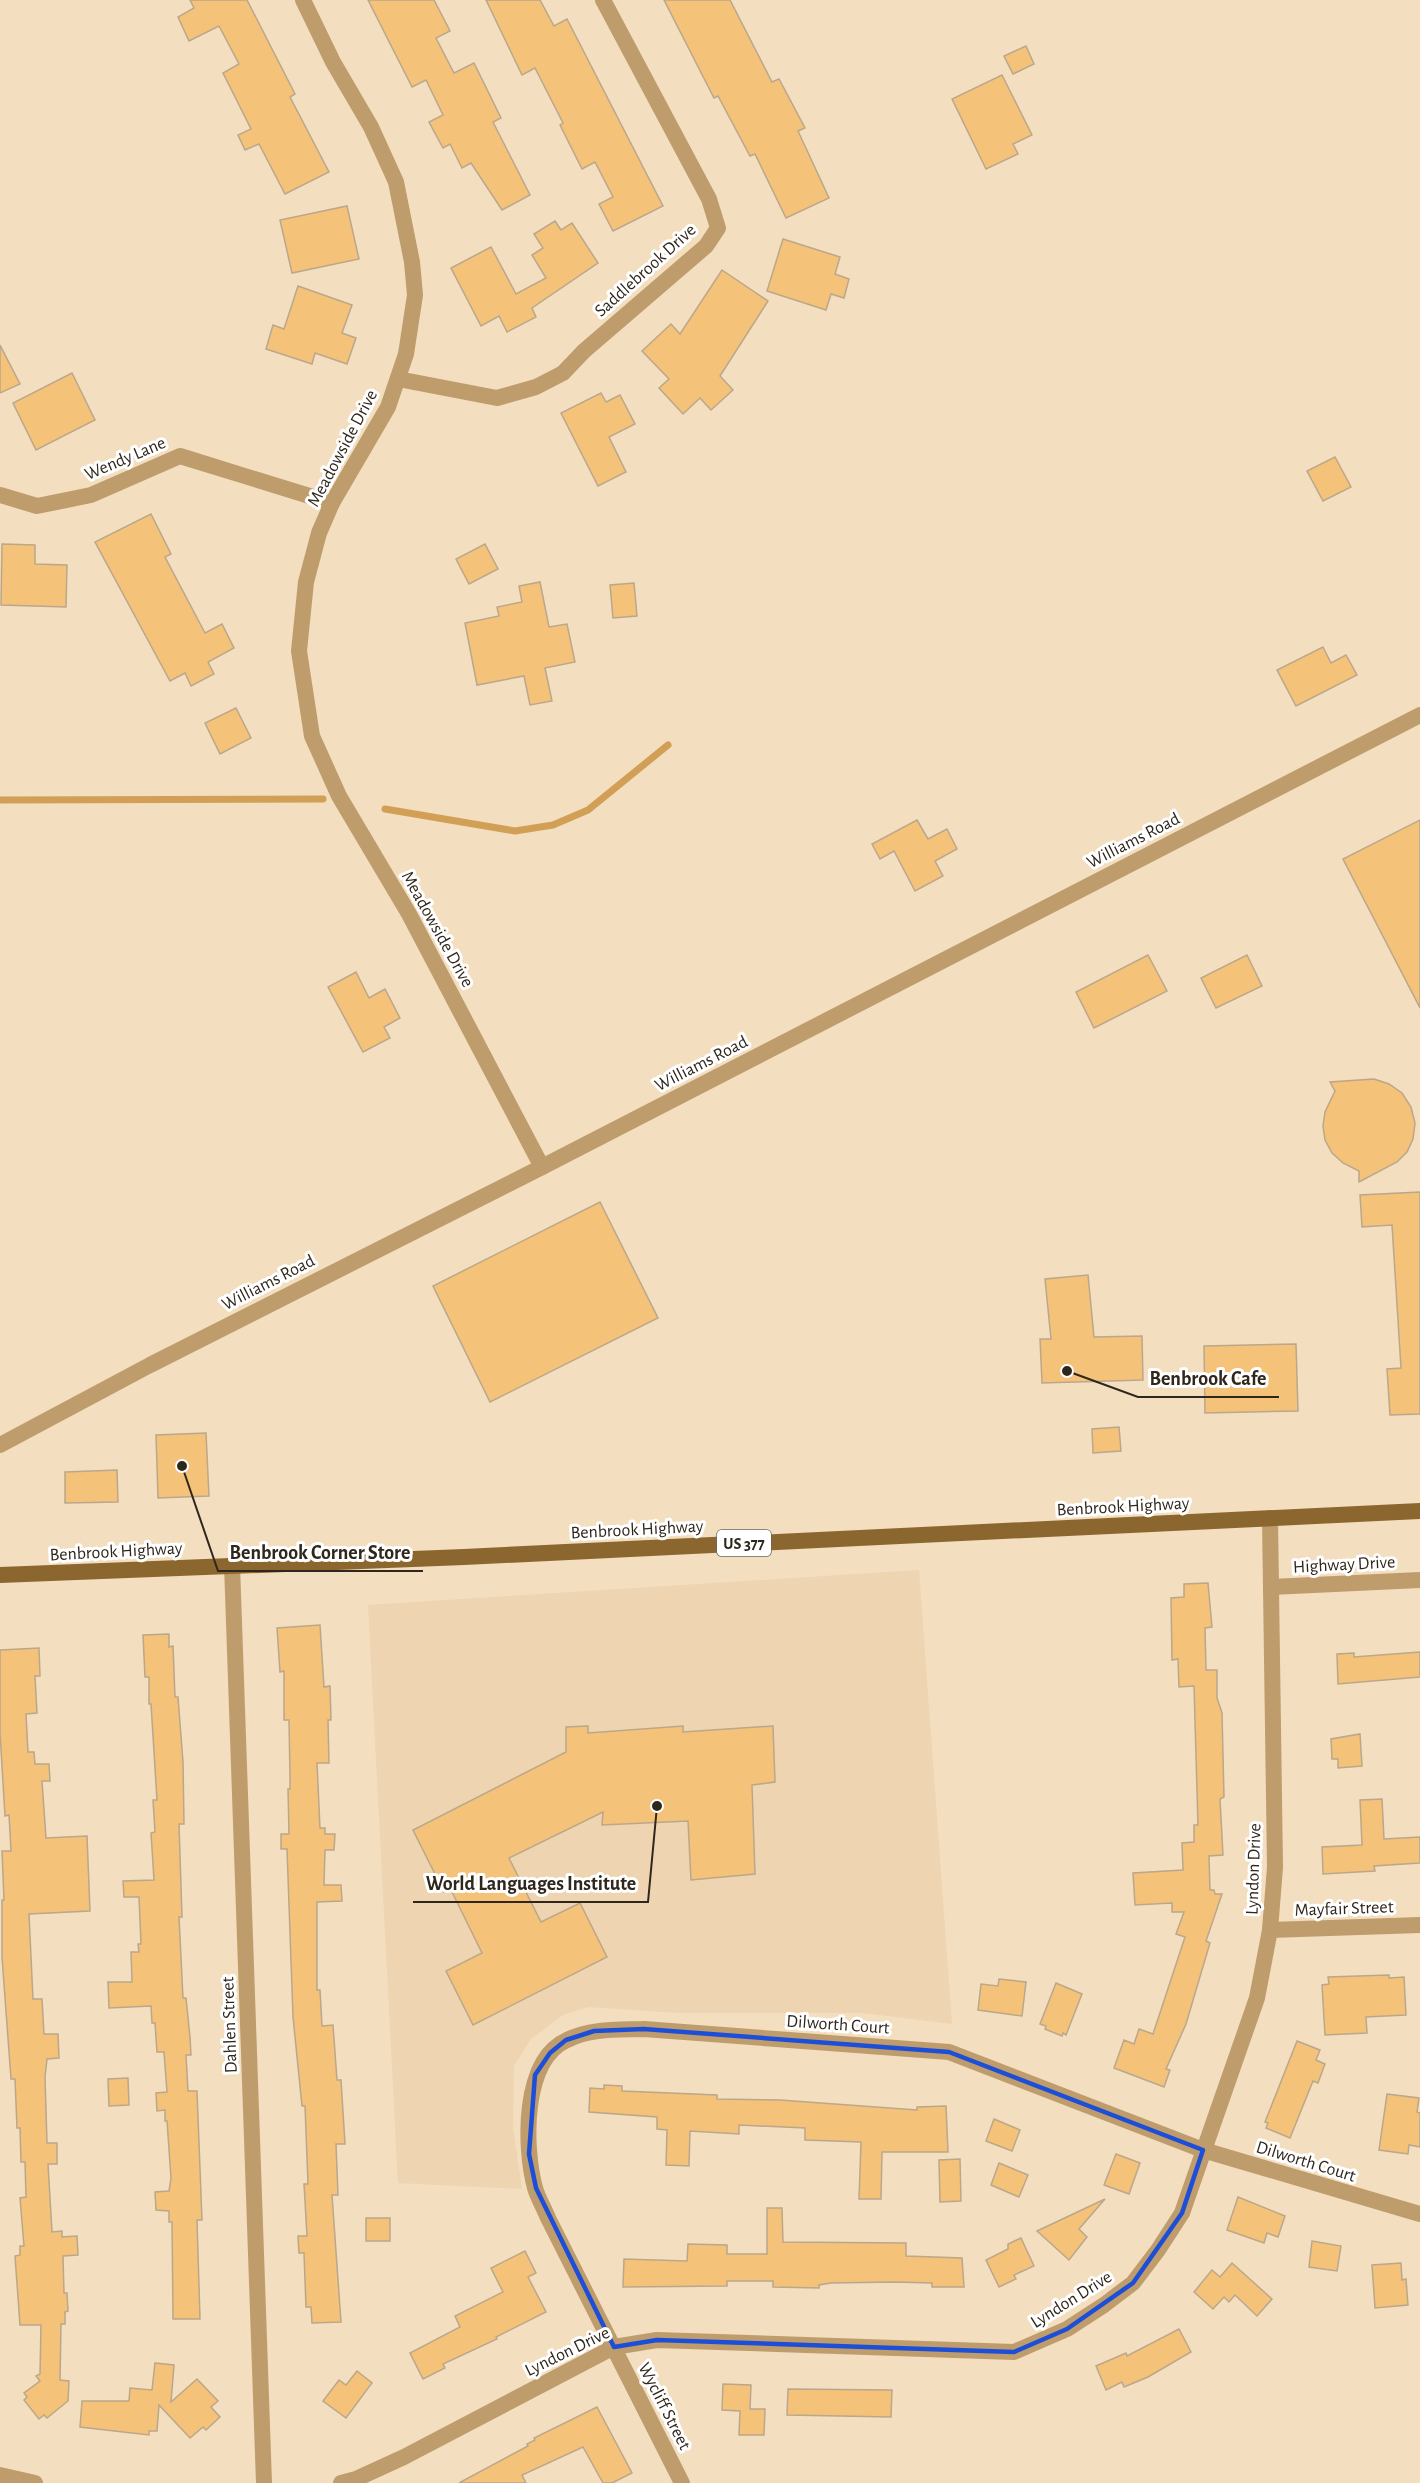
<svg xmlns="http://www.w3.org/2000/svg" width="1420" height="2483" viewBox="0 0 1420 2483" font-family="'Alegreya Sans',sans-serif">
<rect width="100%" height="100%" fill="#f3dec0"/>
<path fill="#eed4b0" d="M919 1570 952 2024 863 2013H679L588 2007 563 2015 531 2039 514 2066 513 2128 522 2189 398 2183 368 1605Z"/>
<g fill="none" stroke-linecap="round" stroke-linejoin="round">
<g stroke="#d1a056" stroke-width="7">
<path d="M0 800 323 799"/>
<path d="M385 809 515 831 553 825 588 810 668 745"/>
</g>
</g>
<g fill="#f4c278" stroke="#bba78b" stroke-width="1.5">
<path d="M190 0H247L295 94 290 97 329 172 285 194 259 144 245 150 238 135 251 129 223 73 239 64 219 26 189 41 178 17 194 8Z"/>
<path d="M368 0H434L450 31 436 38 454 73 474 63 501 118 493 122 530 195 502 210 471 163 462 168 450 144 443 148 429 122 443 115 426 80 412 87Z"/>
<path d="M486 0H540L554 26 567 19 663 206 613 231 599 204 613 197 595 162 582 169 560 125 563 123 535 68 522 75Z"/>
<path d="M664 0H730L772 82 779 79 805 128 798 131 829 198 786 218 755 154 750 156 718 96 714 98Z"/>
<path d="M1026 46 1034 64 1013 74 1004 56Z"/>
<path d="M1002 75 1032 135 1013 144 1018 154 986 169 952 99Z"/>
<path d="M347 206 359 259 292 273 280 220Z"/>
<path d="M555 221 561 230 572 223 598 263 532 308 536 317 507 332 499 316 481 326 451 268 491 247 516 294 546 278 532 255 543 248 534 234Z"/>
<path d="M783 239 840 257 835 274 849 279 844 298 831 294 826 310 767 291Z"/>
<path d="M722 270 768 301 720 376 733 390 711 410 700 398 683 414 659 388 669 379 642 351 671 324 680 334Z"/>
<path d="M298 286 352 305 342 333 356 338 347 364 315 353 312 364 266 349 273 325 284 329Z"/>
<path d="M0 345 20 384 0 393Z"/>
<path d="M72 373 95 420 36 450 13 403Z"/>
<path d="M601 393 606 402 620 395 635 424 609 437 626 472 598 486 561 413Z"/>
<path d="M1335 457 1351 487 1323 501 1307 471Z"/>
<path d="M151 514 171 554 165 557 205 633 222 624 234 648 208 662 214 674 191 686 185 673 170 681 95 542Z"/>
<path d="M2 544 35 545V564L67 565 66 607 1 605Z"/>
<path d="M485 544 498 569 469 584 456 559Z"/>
<path d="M540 582 549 627 567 624 575 662 545 668 552 701 530 705 524 676 477 685 465 623 499 616 497 607 522 602 519 586Z"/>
<path d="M634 583 637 616 613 618 610 585Z"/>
<path d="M1323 647 1331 663 1346 655 1357 675 1296 706 1277 670Z"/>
<path d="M236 708 251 738 220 754 205 723Z"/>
<path d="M917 820 928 839 947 829 957 849 935 861 943 876 915 891 894 851 880 859 872 844Z"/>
<path d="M1420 820V1008L1343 859Z"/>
<path d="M1148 955 1167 991 1094 1028 1076 992Z"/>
<path d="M1247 955 1262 986 1216 1008 1201 978Z"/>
<path d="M356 972 369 998 385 989 400 1018 384 1027 390 1038 363 1052 328 987Z"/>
<path d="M1374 1079 1389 1084 1402 1093 1411 1107 1415 1123 1413 1139 1407 1152 1397 1162 1359 1182V1171L1343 1163 1332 1153 1325 1140 1323 1126 1325 1112 1335 1091 1330 1082Z"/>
<path d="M1420 1192V1414L1390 1415 1387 1369 1401 1368 1392 1225 1362 1227 1360 1195Z"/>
<path d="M600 1202 658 1318 490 1402 433 1286Z"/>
<path d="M1088 1275 1094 1337 1142 1336 1143 1380 1042 1383 1040 1339H1051L1045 1279Z"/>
<path d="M1296 1344 1298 1411 1205 1413 1204 1346Z"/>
<path d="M1119 1427 1121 1451 1093 1453 1092 1429Z"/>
<path d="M206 1433 209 1496 158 1498 156 1435Z"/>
<path d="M117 1470 118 1502 65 1503V1472Z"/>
<path d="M1208 1583 1212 1627 1205 1628 1206 1670H1217V1698L1222 1713 1224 1797 1220 1799 1223 1855 1209 1856 1210 1890H1214L1215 1894H1222L1206 1941 1210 1943 1186 2024 1166 2069 1170 2070 1164 2087 1114 2068 1124 2040 1134 2044 1139 2029 1153 2034 1185 1937 1176 1934 1184 1912H1172V1903L1135 1905 1133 1873 1183 1870 1182 1843 1194 1842V1825H1198L1194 1686 1179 1687 1178 1659 1172 1660 1171 1598 1184 1597V1584Z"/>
<path d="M320 1625 324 1687 330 1686 331 1720H328L329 1763H317L320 1828H325V1834H335L334 1850H325L324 1885H341L342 1901 317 1902V1990H320L322 2026 333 2025 337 2080H341L345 2144H336L338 2195H332L341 2322 312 2323 311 2307H306L304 2253H299L298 2236H307L304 2184H308L305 2106H302L293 2017 287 1849H281V1834H289L288 1789H290V1777L289 1720H284V1671L280 1672 277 1628Z"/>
<path d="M169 1634V1647L173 1646 175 1697H178L183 1762 184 1824H179L182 1917H179L183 1998H186L190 2037 191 2055H186L188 2091H197L202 2220H197L200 2319H173L172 2222H169V2211L156 2210 155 2192 169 2191 171 2178 167 2121H165V2110L157 2111 156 2093 167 2092 164 2052H157L155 2023H152L151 2006 109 2008 108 1982H132L131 1952H139L138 1944H141L139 1897H124L123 1881 154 1880 151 1833 155 1832 153 1800H157L151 1704H149V1677H145L143 1635Z"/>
<path d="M39 1648 40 1676H35L37 1713 26 1714 28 1752H34L35 1764H49L50 1781H42L46 1838 87 1836 90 1911 29 1914 33 1999H42L44 2034H58L59 2058 47 2059 45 2077 47 2143H57V2164H48L52 2232 62 2231V2237L77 2236 78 2255 63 2256 64 2293H67L68 2311 65 2312V2324H61L60 2380 69 2381 68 2401 47 2418 44 2415 39 2419 24 2400 27 2397 24 2393 40 2381 36 2376 40 2374 41 2325H20L15 2256 20 2255V2246H24L20 2198 26 2197 25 2162H21L20 2128H17L15 2079H11L2 1957V1900H4L2 1851H11L9 1815 5 1816 0 1733V1650Z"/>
<path d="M1420 1652V1677L1338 1684 1337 1654 1354 1653V1657Z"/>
<path d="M588 1726V1733L683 1726V1732L773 1726 775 1782 752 1785 755 1874 691 1880 688 1821 602 1825 603 1812 509 1858 541 1922 580 1903 607 1957 473 2025 446 1971 482 1953 450 1888 444 1892 413 1830 566 1752V1727Z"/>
<path d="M1360 1734 1362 1766 1338 1768V1759H1332L1331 1739Z"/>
<path d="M1382 1799 1384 1839 1420 1837V1863L1374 1866 1375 1871 1323 1874 1322 1847 1362 1845 1360 1800Z"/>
<path d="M1389 1975V1978L1404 1977 1406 2015 1366 2017 1367 2033 1325 2035 1322 1985 1329 1984 1328 1977Z"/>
<path d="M999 1979 1026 1982 1022 2016 978 2010 981 1984 998 1986Z"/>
<path d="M1056 1983 1082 1994 1066 2035 1063 2033 1062 2036 1045 2029 1046 2026 1040 2024Z"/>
<path d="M1297 2041 1320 2050 1316 2060 1325 2064 1318 2083 1313 2081 1290 2138 1266 2128 1268 2123 1265 2122Z"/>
<path d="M128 2078 129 2105 109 2106 108 2079Z"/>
<path d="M604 2085 622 2086V2091L717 2095V2099L780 2100 917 2110V2107L946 2106 948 2152H882L881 2199H859L861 2142 805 2140V2128L739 2125V2134L690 2131 689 2166 666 2165 667 2130 657 2129V2117L589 2112 590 2088 604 2089Z"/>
<path d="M1387 2094 1419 2098 1417 2112 1420 2113V2147L1409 2145 1408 2154 1379 2150Z"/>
<path d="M994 2119 1020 2130 1012 2151 986 2141Z"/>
<path d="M1116 2154 1140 2163 1129 2194 1104 2185Z"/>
<path d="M960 2159 961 2201 940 2202 939 2160Z"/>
<path d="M999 2163 1028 2175 1019 2197 991 2185Z"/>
<path d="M1238 2197 1285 2216 1278 2237 1267 2233 1264 2243 1227 2230Z"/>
<path d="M1105 2199 1079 2229 1087 2237 1069 2260 1037 2231Z"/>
<path d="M767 2208H782L783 2242 906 2243V2256L962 2258 964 2287H932V2283L894 2282 831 2283 819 2285V2288L773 2287V2281H727V2286L623 2287 624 2259 687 2261 688 2244 727 2245V2254H767Z"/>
<rect x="366" y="2218" width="24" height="23"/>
<path d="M1021 2238 1034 2266 1014 2275 1016 2279 999 2287 986 2260 1008 2249V2244Z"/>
<path d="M1312 2241 1341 2246 1337 2271 1309 2267Z"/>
<path d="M525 2251 536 2273 528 2277 546 2312 496 2337 497 2339 443 2364 445 2368 423 2379 410 2353 460 2327 455 2316 503 2292 491 2268Z"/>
<path d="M1232 2263 1272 2299 1257 2316 1235 2295 1229 2302 1224 2297 1213 2309 1194 2292 1212 2270 1220 2277Z"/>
<path d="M1401 2263 1402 2280 1406 2279 1408 2305 1375 2308 1372 2265Z"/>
<path d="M1179 2329 1191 2352 1148 2377 1124 2387 1122 2382 1106 2390 1096 2366 1126 2353 1127 2356Z"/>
<path d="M155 2363 174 2365 171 2402 197 2379 218 2401 211 2407 220 2417 206 2430 203 2427 190 2438 159 2405 157 2431H149V2435L80 2427 82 2401H129L130 2388 152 2390Z"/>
<path d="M357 2371 372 2383 346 2418 323 2401 339 2380 346 2385Z"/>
<path d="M723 2384 751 2385 750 2409H765L764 2435H739L740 2411 722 2410Z"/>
<path d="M788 2389 892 2390 891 2417 787 2415Z"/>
<path d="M597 2407 632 2473 612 2483H603L583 2447 522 2475 526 2483H459L528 2446 527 2444 535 2440 534 2438Z"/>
</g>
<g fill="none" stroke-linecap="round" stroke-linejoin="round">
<g stroke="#be9c6c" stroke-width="16">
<path d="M303 0 333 62 371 127 396 182 412 262 415 295 406 354 388 407 332 503 319 533 306 582 299 651 312 736 339 796 409 914 542 1167"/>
<path d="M398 379 497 398 536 387 563 373 584 351 706 246 718 228 709 199 603 0"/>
<path d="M0 495 37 506 91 495 180 456 332 503"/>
<path d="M232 1565 264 2483"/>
<path d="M1271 1587 1420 1580"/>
<path d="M1270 1930 1420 1925"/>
<path d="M0 2475 35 2483"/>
<path d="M341 2483 356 2479 404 2457 614 2347 657 2340 1014 2352 1067 2329 1104 2305 1133 2283 1158 2250 1182 2213 1257 1998 1270 1930 1275 1867 1270 1518"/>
<path d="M682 2483 548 2218C544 2208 538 2198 535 2188 524 2147 522 2060 567 2040 591 2028 619 2030 644 2029L949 2052 1203 2150 1420 2214"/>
</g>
<path stroke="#be9c6c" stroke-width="16" d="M0 1445 150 1365 542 1167 1420 715"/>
<path stroke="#8b672f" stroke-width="16" d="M0 1575 464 1557 1420 1511"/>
</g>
<path fill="none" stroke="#1d4ed8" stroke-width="4.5" stroke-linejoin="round" d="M644 2029 949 2052 1203 2150 1182 2213 1133 2283 1067 2329 1014 2352 657 2340 614 2347 536 2188 529 2154 535 2075 550 2053 566 2040 594 2031Z"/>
<g text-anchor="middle" stroke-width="6" stroke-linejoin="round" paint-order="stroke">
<rect fill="#fff" stroke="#6d6860" stroke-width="1.5" x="717" y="1530" width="54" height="26" rx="4.5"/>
<g font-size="16" font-weight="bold" fill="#2f271c">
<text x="744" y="1549">US 377</text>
</g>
<g font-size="18" fill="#2f271c" stroke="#fff">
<text transform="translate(645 270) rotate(-42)" y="6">Saddlebrook Drive</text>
<text transform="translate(342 448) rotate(-62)" y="6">Meadowside Drive</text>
<text transform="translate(125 458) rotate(-23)" y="6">Wendy Lane</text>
<text transform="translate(1133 840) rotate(-27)" y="6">Williams Road</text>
<text transform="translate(438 929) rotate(61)" y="6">Meadowside Drive</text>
<text transform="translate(701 1063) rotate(-27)" y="6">Williams Road</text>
<text transform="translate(268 1282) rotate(-27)" y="6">Williams Road</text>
<text transform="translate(1123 1506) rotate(-3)" y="6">Benbrook Highway</text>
<text transform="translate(637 1529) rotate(-3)" y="6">Benbrook Highway</text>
<text transform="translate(116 1551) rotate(-3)" y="6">Benbrook Highway</text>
<text transform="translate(1344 1564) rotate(-3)" y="6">Highway Drive</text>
<text transform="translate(1253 1869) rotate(-88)" y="6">Lyndon Drive</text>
<text transform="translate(1344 1908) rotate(-2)" y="6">Mayfair Street</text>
<text transform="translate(838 2024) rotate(4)" y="6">Dilworth Court</text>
<text transform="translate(229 2025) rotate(-92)" y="6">Dahlen Street</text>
<text transform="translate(1306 2161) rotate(17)" y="6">Dilworth Court</text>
<text transform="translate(1071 2299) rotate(-32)" y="6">Lyndon Drive</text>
<text transform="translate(567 2351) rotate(-26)" y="6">Lyndon Drive</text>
<text transform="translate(665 2406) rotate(63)" y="6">Wycliff Street</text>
</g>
</g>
<path fill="none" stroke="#2f271c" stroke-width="2" d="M1067 1371L1138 1397H1279M182 1466L218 1571H423M657 1806L648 1902H413"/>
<g fill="#2f271c" stroke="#fff" stroke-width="2">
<circle cx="1067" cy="1371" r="6"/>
<circle cx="182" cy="1466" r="6"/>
<circle cx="657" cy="1806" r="6"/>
</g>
<g font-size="20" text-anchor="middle" font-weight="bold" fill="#2f271c" stroke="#fff" stroke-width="6" stroke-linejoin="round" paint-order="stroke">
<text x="1208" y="1385">Benbrook Cafe</text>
<text x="320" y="1559">Benbrook Corner Store</text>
<text x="531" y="1890">World Languages Institute</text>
</g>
</svg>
